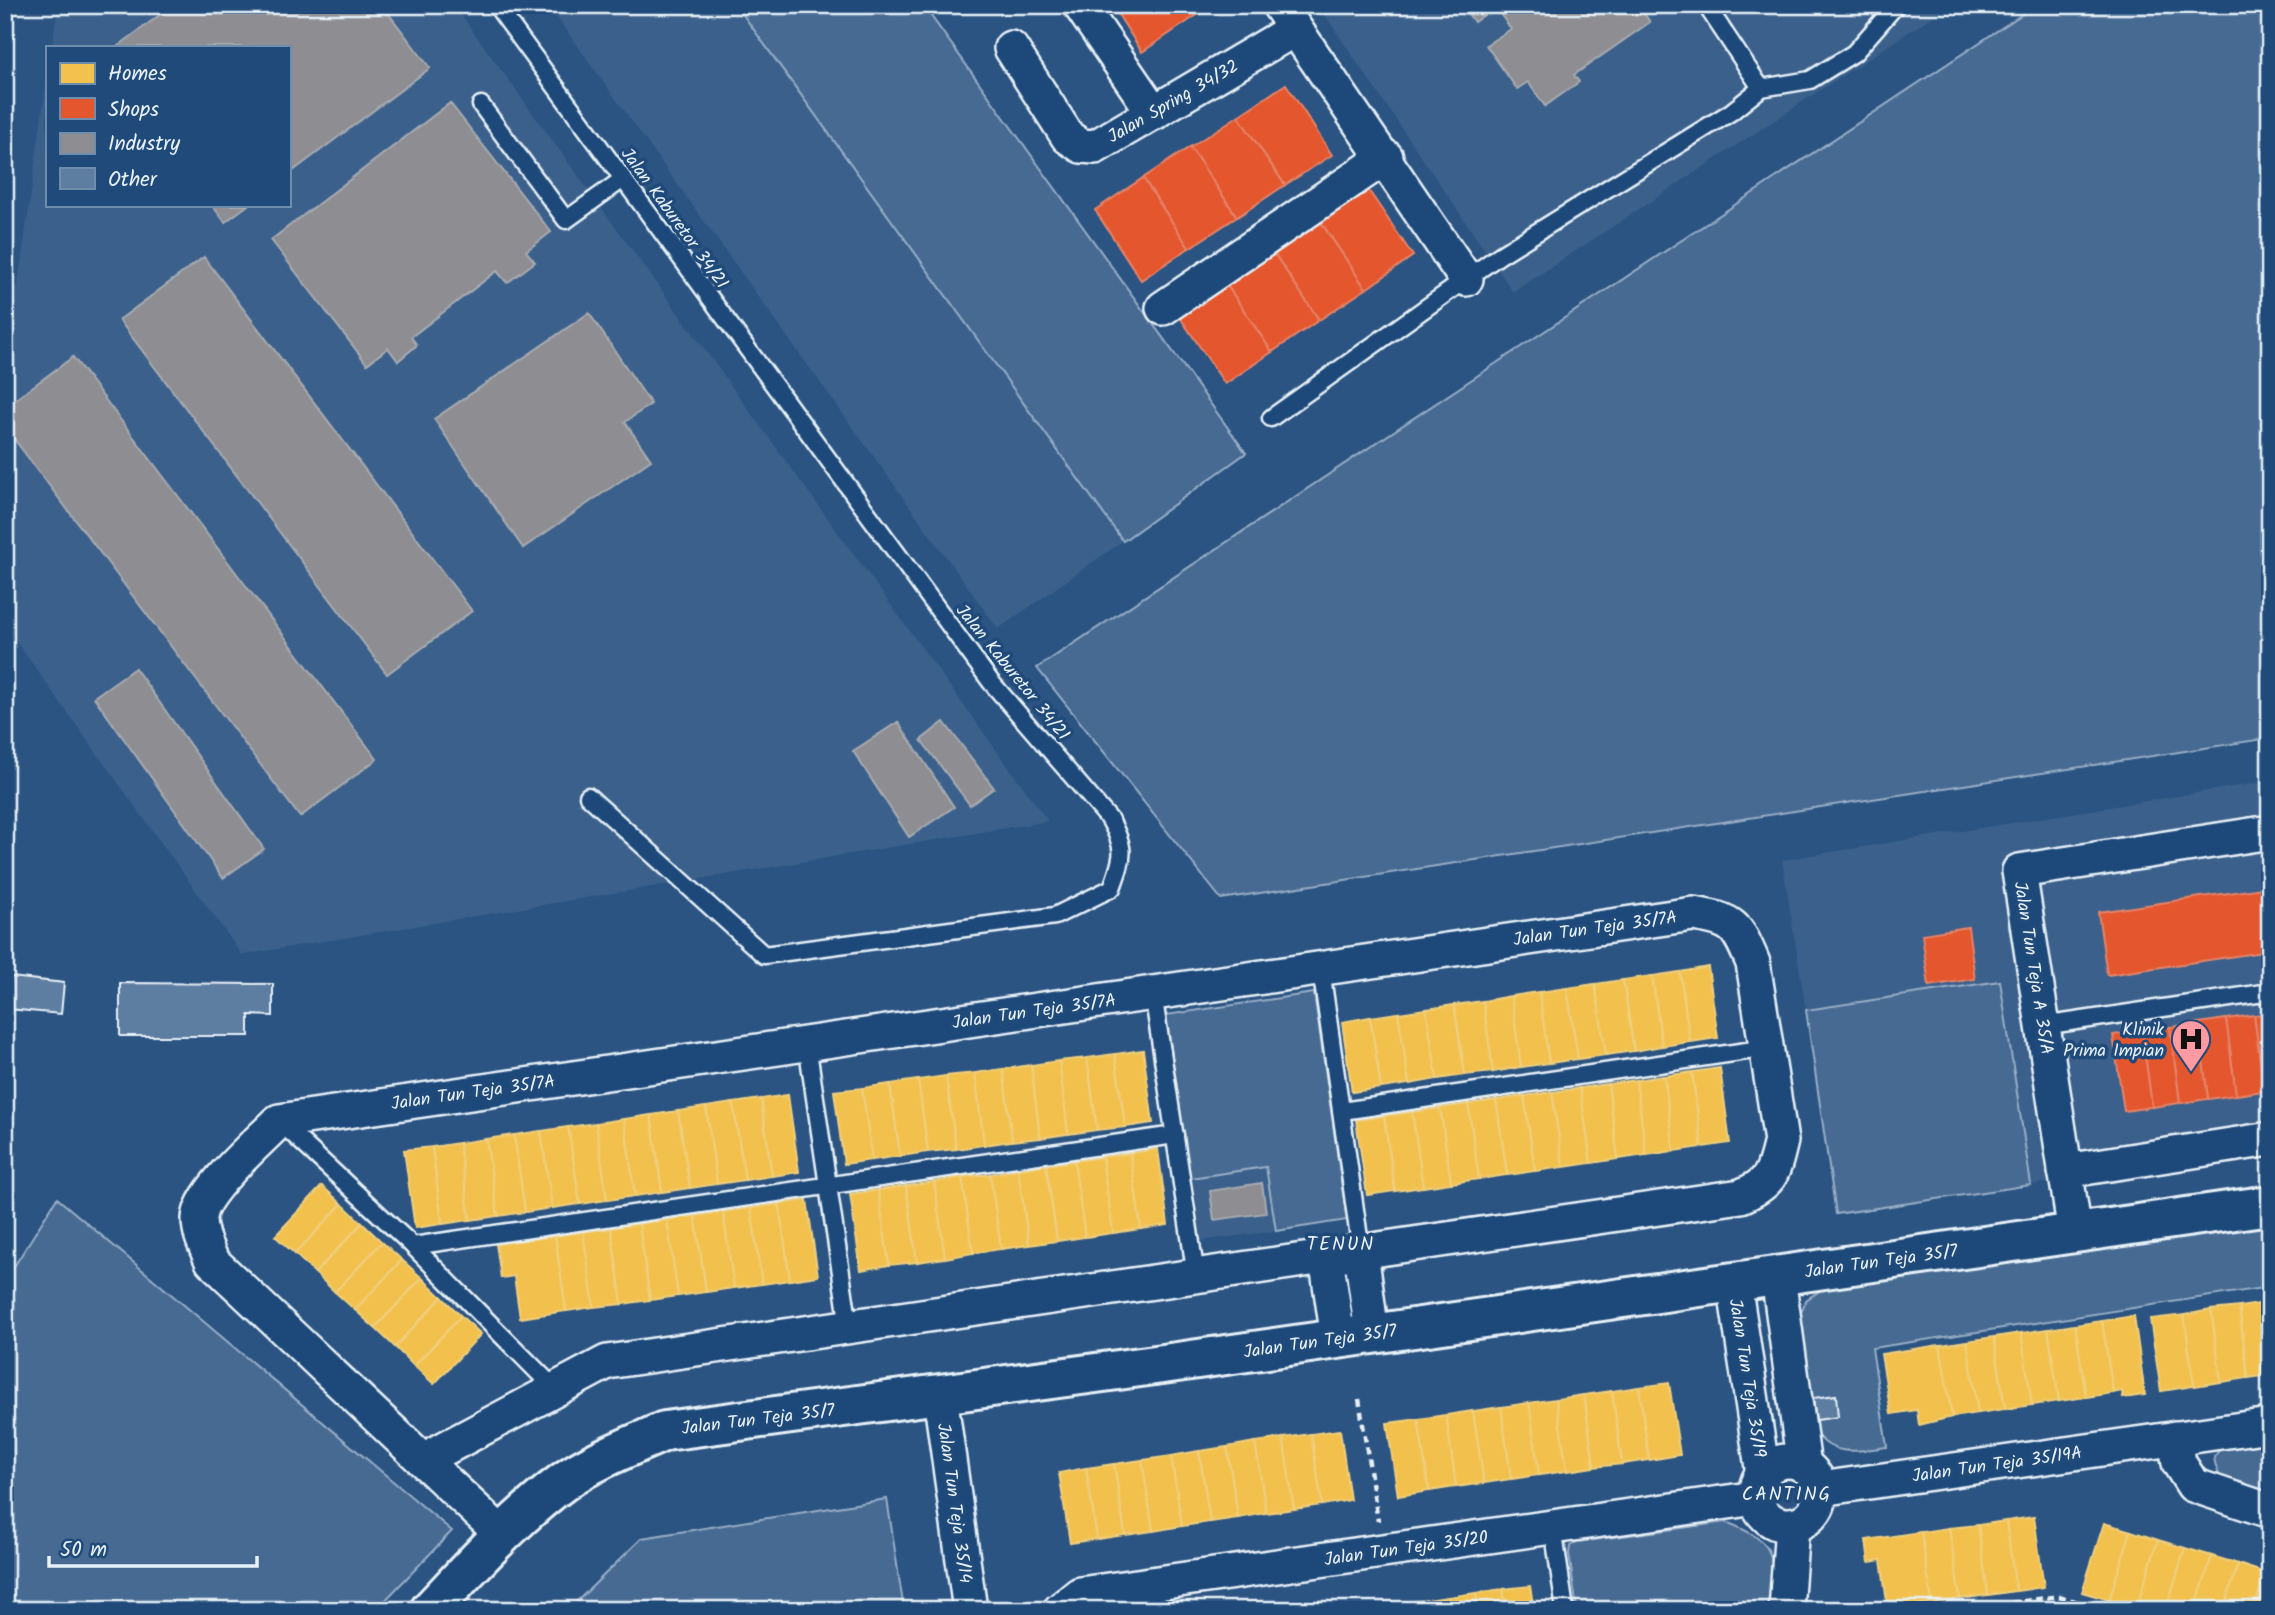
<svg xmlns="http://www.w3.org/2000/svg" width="2275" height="1615" viewBox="0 0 2275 1615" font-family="Kalam,sans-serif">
<rect width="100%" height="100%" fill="#2b5482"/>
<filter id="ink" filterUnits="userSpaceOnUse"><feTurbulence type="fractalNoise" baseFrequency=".0143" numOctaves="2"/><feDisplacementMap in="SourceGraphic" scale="14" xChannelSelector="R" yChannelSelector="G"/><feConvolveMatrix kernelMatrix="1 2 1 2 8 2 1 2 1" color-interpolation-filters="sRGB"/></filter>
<g filter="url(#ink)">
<g fill="#3a608b">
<path d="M58 5H454L1048 821 242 955 5 626V377L47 79V205H289V47H52Z"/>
<path d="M548 5H736L1123 541 998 629Z"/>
<path d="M1318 5H1950L1513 292Z"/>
<path d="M2270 781V1151L2031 1185 2000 981 1806 1010 1782 860Z"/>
<path d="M1266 1167 1276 1231 1199 1241 1190 1178Z"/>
</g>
<g fill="#476b93" stroke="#98aec6" stroke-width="2">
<path d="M736 5H923L1246 453 1123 541Z"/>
<path d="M2036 5H2270V738L1221 899 1037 668Z"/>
<path d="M2000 981 2031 1185 1836 1214 1806 1010Z"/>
<path d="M1314 993 1347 1220 1276 1231 1266 1167 1190 1178 1166 1015Z"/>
<path d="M57 1198 452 1531 376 1610H5V1281Z"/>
<path d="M2270 1224V1287L1872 1348 1887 1447C1858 1451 1833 1458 1815 1432L1798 1320 1806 1300 1821 1290Z"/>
<path d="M2270 1440V1499C2241 1490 2218 1491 2214 1457L2222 1447Z"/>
<path d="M887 1499 904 1610H568L642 1538Z"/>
<path d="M1726 1522C1782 1544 1773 1557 1769 1610H1577L1569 1554 1570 1546 1577 1542Z"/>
</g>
<g fill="#f2c14e" stroke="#efcf81" stroke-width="2">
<path d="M1708 967 1718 1038 1690 1042 1680 972Z"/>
<path d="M1680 972 1690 1042 1662 1046 1652 976Z"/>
<path d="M1652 976 1662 1046 1634 1051 1623 980Z"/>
<path d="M1623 980 1634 1051 1606 1055 1595 984Z"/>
<path d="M1595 984 1606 1055 1578 1059 1567 988Z"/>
<path d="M1567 988 1578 1059 1549 1063 1539 992Z"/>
<path d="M1539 992 1549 1063 1521 1067 1511 996Z"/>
<path d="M1511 996 1521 1067 1493 1072 1483 1001Z"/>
<path d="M1483 1001 1493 1072 1465 1075 1454 1005Z"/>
<path d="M1454 1005 1465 1075 1437 1079 1426 1009Z"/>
<path d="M1426 1009 1437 1079 1409 1084 1398 1013Z"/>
<path d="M1398 1013 1409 1084 1381 1088 1370 1017Z"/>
<path d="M1370 1017 1381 1088 1352 1092 1342 1022Z"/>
<path d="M1143 1050 1153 1123 1125 1127 1115 1054Z"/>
<path d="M1115 1054 1125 1127 1097 1130 1087 1058Z"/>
<path d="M1087 1058 1097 1130 1068 1134 1059 1061Z"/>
<path d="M1059 1061 1068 1134 1040 1138 1031 1065Z"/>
<path d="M1031 1065 1040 1138 1012 1141 1003 1069Z"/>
<path d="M1720 1068 1730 1143 1702 1147 1692 1072Z"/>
<path d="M1003 1069 1012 1141 984 1145 975 1073Z"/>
<path d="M1692 1072 1702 1147 1674 1151 1664 1076Z"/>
<path d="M975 1073 984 1145 956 1149 946 1076Z"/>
<path d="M946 1076 956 1149 928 1152 918 1080Z"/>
<path d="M1664 1076 1674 1151 1646 1155 1636 1080Z"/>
<path d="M918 1080 928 1152 900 1156 890 1084Z"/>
<path d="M1636 1080 1646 1155 1618 1159 1608 1084Z"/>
<path d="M890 1084 900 1156 872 1160 862 1088Z"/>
<path d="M1608 1084 1618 1159 1591 1163 1580 1088Z"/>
<path d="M862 1088 872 1160 844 1164 834 1091Z"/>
<path d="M1580 1088 1591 1163 1563 1167 1552 1092Z"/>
<path d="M1552 1092 1563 1167 1535 1171 1524 1096Z"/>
<path d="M788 1095 799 1172 772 1176 761 1099Z"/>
<path d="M1524 1096 1535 1171 1507 1175 1496 1100Z"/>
<path d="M761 1099 772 1176 745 1180 733 1103Z"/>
<path d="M1496 1100 1507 1175 1479 1179 1468 1104Z"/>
<path d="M733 1103 745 1180 717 1184 706 1107Z"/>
<path d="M1468 1104 1479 1179 1451 1183 1440 1108Z"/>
<path d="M706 1107 717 1184 690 1188 678 1111Z"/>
<path d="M1440 1108 1451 1183 1423 1187 1412 1112Z"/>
<path d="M678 1111 690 1188 662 1192 651 1115Z"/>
<path d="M1412 1112 1423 1187 1395 1191 1384 1116Z"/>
<path d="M651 1115 662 1192 635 1196 624 1119Z"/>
<path d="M1384 1116 1395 1191 1367 1195 1356 1120Z"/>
<path d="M624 1119 635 1196 607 1200 596 1123Z"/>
<path d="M596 1123 607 1200 580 1204 568 1127Z"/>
<path d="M568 1127 580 1204 552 1208 541 1131Z"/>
<path d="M541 1131 552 1208 525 1212 514 1135Z"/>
<path d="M514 1135 525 1212 498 1216 486 1139Z"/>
<path d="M486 1139 498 1216 470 1220 459 1143Z"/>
<path d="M459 1143 470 1220 442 1224 432 1147Z"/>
<path d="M432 1147 442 1224 415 1228 404 1150Z"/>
<path d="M1158 1149 1168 1225 1141 1229 1130 1153Z"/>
<path d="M1130 1153 1141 1229 1113 1233 1102 1157Z"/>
<path d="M1102 1157 1113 1233 1085 1237 1074 1161Z"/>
<path d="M1074 1161 1085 1237 1057 1241 1046 1165Z"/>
<path d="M1046 1165 1057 1241 1029 1245 1018 1169Z"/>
<path d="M1018 1169 1029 1245 1001 1249 990 1174Z"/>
<path d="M990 1174 1001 1249 973 1253 962 1177Z"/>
<path d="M962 1177 973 1253 945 1258 934 1182Z"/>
<path d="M934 1182 945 1258 917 1262 906 1186Z"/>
<path d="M322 1186 342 1204 295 1254 275 1236Z"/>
<path d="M906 1186 917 1262 889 1265 878 1190Z"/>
<path d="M878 1190 889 1265 861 1270 850 1194Z"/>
<path d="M807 1200 818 1276 790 1280 779 1204Z"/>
<path d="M342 1204 362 1223 315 1273 295 1254Z"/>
<path d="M779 1204 790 1280 762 1284 751 1208Z"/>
<path d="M751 1208 762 1284 734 1288 723 1212Z"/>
<path d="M723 1212 734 1288 706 1292 695 1216Z"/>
<path d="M695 1216 706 1292 678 1296 667 1220Z"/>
<path d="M667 1220 678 1296 650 1300 639 1224Z"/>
<path d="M362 1223 382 1242 335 1292 315 1273Z"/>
<path d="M639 1224 650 1300 622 1304 611 1228Z"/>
<path d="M611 1228 622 1304 594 1307 583 1232Z"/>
<path d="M583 1232 594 1307 566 1311 555 1236Z"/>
<path d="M555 1236 566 1311 520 1318 514 1276 501 1278 496 1244Z"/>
<path d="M382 1242 402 1260 355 1310 335 1292Z"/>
<path d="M402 1260 422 1278 375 1328 355 1310Z"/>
<path d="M422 1278 442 1297 395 1347 375 1328Z"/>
<path d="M442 1297 461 1316 414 1366 395 1347Z"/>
<path d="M2266 1303 2270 1375 2248 1378 2239 1307Z"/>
<path d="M2239 1307 2248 1378 2221 1382 2211 1310Z"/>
<path d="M2211 1310 2221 1382 2194 1386 2184 1315Z"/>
<path d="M2184 1315 2194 1386 2161 1391 2150 1319Z"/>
<path d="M461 1316 481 1334 434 1384 414 1366Z"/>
<path d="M2134 1316 2145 1395 2123 1398 2122 1391 2113 1393 2102 1321Z"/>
<path d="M2102 1321 2113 1393 2086 1397 2075 1325Z"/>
<path d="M2075 1325 2086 1397 2059 1401 2048 1329Z"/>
<path d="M2048 1329 2059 1401 2032 1405 2021 1333Z"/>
<path d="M2021 1333 2032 1405 2005 1409 1994 1337Z"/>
<path d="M1994 1337 2005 1409 1978 1413 1967 1341Z"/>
<path d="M1967 1341 1978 1413 1952 1417 1940 1345Z"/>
<path d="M1940 1345 1952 1417 1919 1425 1917 1410 1891 1414 1881 1354Z"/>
<path d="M1669 1383 1680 1455 1649 1460 1639 1387Z"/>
<path d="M1639 1387 1649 1460 1622 1464 1612 1391Z"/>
<path d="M1612 1391 1622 1464 1594 1467 1584 1395Z"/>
<path d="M1584 1395 1594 1467 1567 1471 1556 1399Z"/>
<path d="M1556 1399 1567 1471 1539 1475 1529 1403Z"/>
<path d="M1529 1403 1539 1475 1511 1479 1501 1407Z"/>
<path d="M1501 1407 1511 1479 1484 1483 1473 1411Z"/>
<path d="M1473 1411 1484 1483 1456 1487 1446 1415Z"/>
<path d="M1446 1415 1456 1487 1429 1491 1418 1419Z"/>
<path d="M1418 1419 1429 1491 1398 1496 1387 1423Z"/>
<path d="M1340 1430 1350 1500 1322 1505 1311 1434Z"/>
<path d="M1311 1434 1322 1505 1294 1509 1283 1438Z"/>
<path d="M1283 1438 1294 1509 1266 1513 1255 1442Z"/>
<path d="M1255 1442 1266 1513 1238 1518 1227 1447Z"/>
<path d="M1227 1447 1238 1518 1210 1522 1199 1451Z"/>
<path d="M1199 1451 1210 1522 1182 1526 1171 1456Z"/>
<path d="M1171 1456 1182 1526 1153 1531 1142 1460Z"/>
<path d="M1142 1460 1153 1531 1125 1535 1114 1464Z"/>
<path d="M1114 1464 1125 1535 1097 1539 1086 1468Z"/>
<path d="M1086 1468 1097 1539 1070 1543 1059 1473Z"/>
<path d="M2034 1517 2044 1587 2016 1591 2006 1521Z"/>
<path d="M2006 1521 2016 1591 1988 1595 1978 1525Z"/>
<path d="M2104 1523 2131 1531 2109 1600 2082 1592Z"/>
<path d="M1978 1525 1988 1595 1960 1599 1949 1528Z"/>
<path d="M1949 1528 1960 1599 1932 1603 1921 1532Z"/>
<path d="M2131 1531 2158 1540 2136 1609 2109 1600Z"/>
<path d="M1921 1532 1932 1603 1888 1609 1881 1560 1869 1562 1866 1540Z"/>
<path d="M2158 1540 2185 1548 2166 1610H2140L2136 1609Z"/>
<path d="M2185 1548 2212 1556 2195 1610H2166Z"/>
<path d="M2212 1556 2238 1564 2224 1610H2195Z"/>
<path d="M2238 1564 2265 1573 2254 1610H2224Z"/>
<path d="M2265 1573 2270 1574V1610H2254Z"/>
<path d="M1530 1586 1534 1610H1506L1503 1589Z"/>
<path d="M1503 1589 1506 1610H1478L1476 1593Z"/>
<path d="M1476 1593 1478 1610H1450L1448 1597Z"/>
<path d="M1448 1597 1450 1610H1422L1421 1601Z"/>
<path d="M1421 1601 1422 1610H1394L1393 1605Z"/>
</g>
<g fill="#e4572e" stroke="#e5856b" stroke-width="2">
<path d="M1112 5H1212L1142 52Z"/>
<path d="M1286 84 1332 155 1285 185 1238 116Z"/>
<path d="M1238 116 1285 185 1237 217 1190 147Z"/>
<path d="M1190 147 1237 217 1189 248 1143 178Z"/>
<path d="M1143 178 1189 248 1141 280 1095 210Z"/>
<path d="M1365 185 1413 256 1366 289 1318 218Z"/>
<path d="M1318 218 1366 289 1319 320 1271 249Z"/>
<path d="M1271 249 1319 320 1272 352 1224 281Z"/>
<path d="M1224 281 1272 352 1225 384 1177 313Z"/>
<path d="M2270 887V951L2107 975 2098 912Z"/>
<path d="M1968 927 1975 979 1929 986 1922 934Z"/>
<path d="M2270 1013V1091H2264L2254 1015Z"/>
<path d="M2254 1015 2264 1091 2236 1095 2226 1019Z"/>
<path d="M2226 1019 2236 1095 2208 1099 2198 1023Z"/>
<path d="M2198 1023 2208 1099 2180 1103 2170 1027Z"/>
<path d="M2170 1027 2180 1103 2152 1107 2142 1031Z"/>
<path d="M2142 1031 2152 1107 2124 1111 2113 1035Z"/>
</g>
<g fill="#8d8d92" stroke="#a8abb1" stroke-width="2">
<path d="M173 5H382L430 68 289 174V47H117Z"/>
<path d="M1462 5H1638L1650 22 1574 75 1579 82 1545 106 1528 82 1517 89 1486 45 1511 29 1495 7 1474 22Z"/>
<path d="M450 103 551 232 526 251 535 262 507 283 497 271 411 337 417 345 398 361 388 348 367 364 271 240Z"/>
<path d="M212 205H248L225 222Z"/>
<path d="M204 257 472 611 387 674 119 320Z"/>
<path d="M589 313 651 404 625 422 651 460 523 548 434 419Z"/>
<path d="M73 357 377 759 300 817 5 427V407Z"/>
<path d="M135 668 264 849 223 878 94 697Z"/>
<path d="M898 722 954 807 909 837 853 751Z"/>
<path d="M944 722 994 788 970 805 921 740Z"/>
<path d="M1262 1183 1266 1213 1214 1220 1210 1191Z"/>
</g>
<g fill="#5d7da1" stroke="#e8f1f8" stroke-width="2">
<path d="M11 977 64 983 61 1014 8 1009Z"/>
<path d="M120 983 273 984V1016L249 1015V1036H120Z"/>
<path d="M1836 1395 1838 1417 1816 1420 1813 1398Z"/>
</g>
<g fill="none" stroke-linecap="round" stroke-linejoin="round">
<g stroke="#e8f1f8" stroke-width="21">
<g id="service">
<path d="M496 5 991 682 1110 820C1127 850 1123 857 1112 888L1055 916 764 955 588 796"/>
<path d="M1761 88 1810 80 1854 53 1896 5"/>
<path d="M481 105 566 220 623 179"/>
<path d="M1271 418 1500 255 1731 112 1761 88 1706 5"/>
<path d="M1321 969 1361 1252"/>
<path d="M1153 993 1196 1276"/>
<path d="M2043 1026 2270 992"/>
<path d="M807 1044 849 1327"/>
<path d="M1342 1111 1767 1048"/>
<path d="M281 1123 413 1246 555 1389"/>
<path d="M413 1246 1175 1135"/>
<path d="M1553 1527 1565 1610"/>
</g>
</g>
<g stroke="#e8f1f8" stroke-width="38">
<g id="minor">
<path d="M1080 5 1154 113"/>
<path d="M1279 5 1466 279"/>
<path d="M1011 48 1068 137 1081 146 1095 147 1295 29"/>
<path d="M1163 308 1386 157"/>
<path d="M2065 1171 2270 1139"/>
<path d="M2075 1233 2019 871 2270 832"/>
<path d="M1361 1252 1372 1334"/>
<path d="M1326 1257 1338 1338"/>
<path d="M1778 1277 1804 1466"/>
<path d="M1734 1283 1763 1474"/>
<path d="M940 1395 970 1610"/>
<path d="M2175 1438 2179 1463 2193 1485 2270 1511"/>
<path d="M423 1460 607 1362 1741 1196C1773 1182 1773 1173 1781 1141L1753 963C1737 925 1734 920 1693 914L279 1121C260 1141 200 1191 199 1219 199 1234 206 1247 212 1261 309 1352 405 1444 503 1535"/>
<circle cx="1788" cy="1493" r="32"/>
<path d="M1820 1489 2270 1425"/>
<path d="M1060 1610 1080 1594 1756 1498"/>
<path d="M1786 1610 1792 1525"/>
</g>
</g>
<g stroke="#e8f1f8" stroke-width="44">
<path id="tertiary" d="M430 1610C472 1566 514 1518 563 1482 594 1460 631 1446 665 1431L1170 1363 2270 1205"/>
</g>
<g stroke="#e8f1f8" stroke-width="4.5" stroke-dasharray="7 5" stroke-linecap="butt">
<path d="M1359 1399 1378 1521"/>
<path d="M1964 1610 2059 1596 2103 1610"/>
</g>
<use href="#service" stroke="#1f4a7a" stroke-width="16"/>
<use href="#minor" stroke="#1f4a7a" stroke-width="33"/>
<use href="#tertiary" stroke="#1f4a7a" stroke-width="38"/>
</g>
</g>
<defs>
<g id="hospital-pin" transform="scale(2.0125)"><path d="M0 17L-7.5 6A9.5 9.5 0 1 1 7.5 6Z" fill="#ff9aa2" stroke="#1f4a7a"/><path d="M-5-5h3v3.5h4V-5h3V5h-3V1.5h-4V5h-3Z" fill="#111"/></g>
</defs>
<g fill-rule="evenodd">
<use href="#hospital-pin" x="2191" y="1039"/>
</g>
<g text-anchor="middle" stroke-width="7" stroke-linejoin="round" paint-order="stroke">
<g font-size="18" fill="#e8f1f8" stroke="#1f4a7a">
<text transform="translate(1173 101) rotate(-30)" y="6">Jalan Spring 34/32</text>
<text transform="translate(675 218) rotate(54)" y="6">Jalan Kaburetor 34/21</text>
<text transform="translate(1013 672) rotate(51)" y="6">Jalan Kaburetor 34/21</text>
<text transform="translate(1595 928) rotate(-8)" y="6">Jalan Tun Teja 35/7A</text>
<text transform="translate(2034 968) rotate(81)" y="6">Jalan Tun Teja A 35/A</text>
<text transform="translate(1034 1011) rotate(-8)" y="6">Jalan Tun Teja 35/7A</text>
<text transform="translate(473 1092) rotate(-8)" y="6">Jalan Tun Teja 35/7A</text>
<text transform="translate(1881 1261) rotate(-8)" y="6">Jalan Tun Teja 35/7</text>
<text transform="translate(1320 1341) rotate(-8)" y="6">Jalan Tun Teja 35/7</text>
<text transform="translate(1748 1378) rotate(81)" y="6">Jalan Tun Teja 35/19</text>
<text transform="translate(758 1419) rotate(-7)" y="6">Jalan Tun Teja 35/7</text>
<text transform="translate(1997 1464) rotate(-8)" y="6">Jalan Tun Teja 35/19A</text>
<text transform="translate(955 1503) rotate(82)" y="6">Jalan Tun Teja 35/14</text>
<text transform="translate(1406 1548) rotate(-8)" y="6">Jalan Tun Teja 35/20</text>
</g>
<g font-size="18" fill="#e8f1f8" stroke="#1f4a7a" text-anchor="end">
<text x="2164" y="1035">Klinik<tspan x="2164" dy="21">Prima Impian</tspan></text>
</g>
<g font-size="19" letter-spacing="2" fill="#e8f1f8" stroke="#1f4a7a">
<text x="1341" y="1250">TENUN</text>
<text x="1787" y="1500">CANTING</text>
</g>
</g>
<rect width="2275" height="1615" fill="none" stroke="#1f4a7a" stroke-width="28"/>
<rect x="14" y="14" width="2247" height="1587" fill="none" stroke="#e8f1f8" stroke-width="2.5" filter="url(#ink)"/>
<rect x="46" y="46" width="245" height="161" fill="#1f4a7a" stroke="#6f8dac" stroke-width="2"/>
<rect x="60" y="63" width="35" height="21" fill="#f2c14e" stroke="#6f8dac" stroke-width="2"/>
<text x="108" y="80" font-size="21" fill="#e8f1f8">Homes</text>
<rect x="60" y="98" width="35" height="21" fill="#e4572e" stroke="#6f8dac" stroke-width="2"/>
<text x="108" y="116" font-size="21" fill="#e8f1f8">Shops</text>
<rect x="60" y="133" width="35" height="21" fill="#8d8d92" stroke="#6f8dac" stroke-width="2"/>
<text x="108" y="150" font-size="21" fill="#e8f1f8">Industry</text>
<rect x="60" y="168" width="35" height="21" fill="#5d7da1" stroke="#6f8dac" stroke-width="2"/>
<text x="108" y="186" font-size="21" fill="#e8f1f8">Other</text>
<path d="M49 1556v10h208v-10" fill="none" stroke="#e8f1f8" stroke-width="3.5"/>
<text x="60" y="1556" font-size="21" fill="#e8f1f8" stroke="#1f4a7a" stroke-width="5" paint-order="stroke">50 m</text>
</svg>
